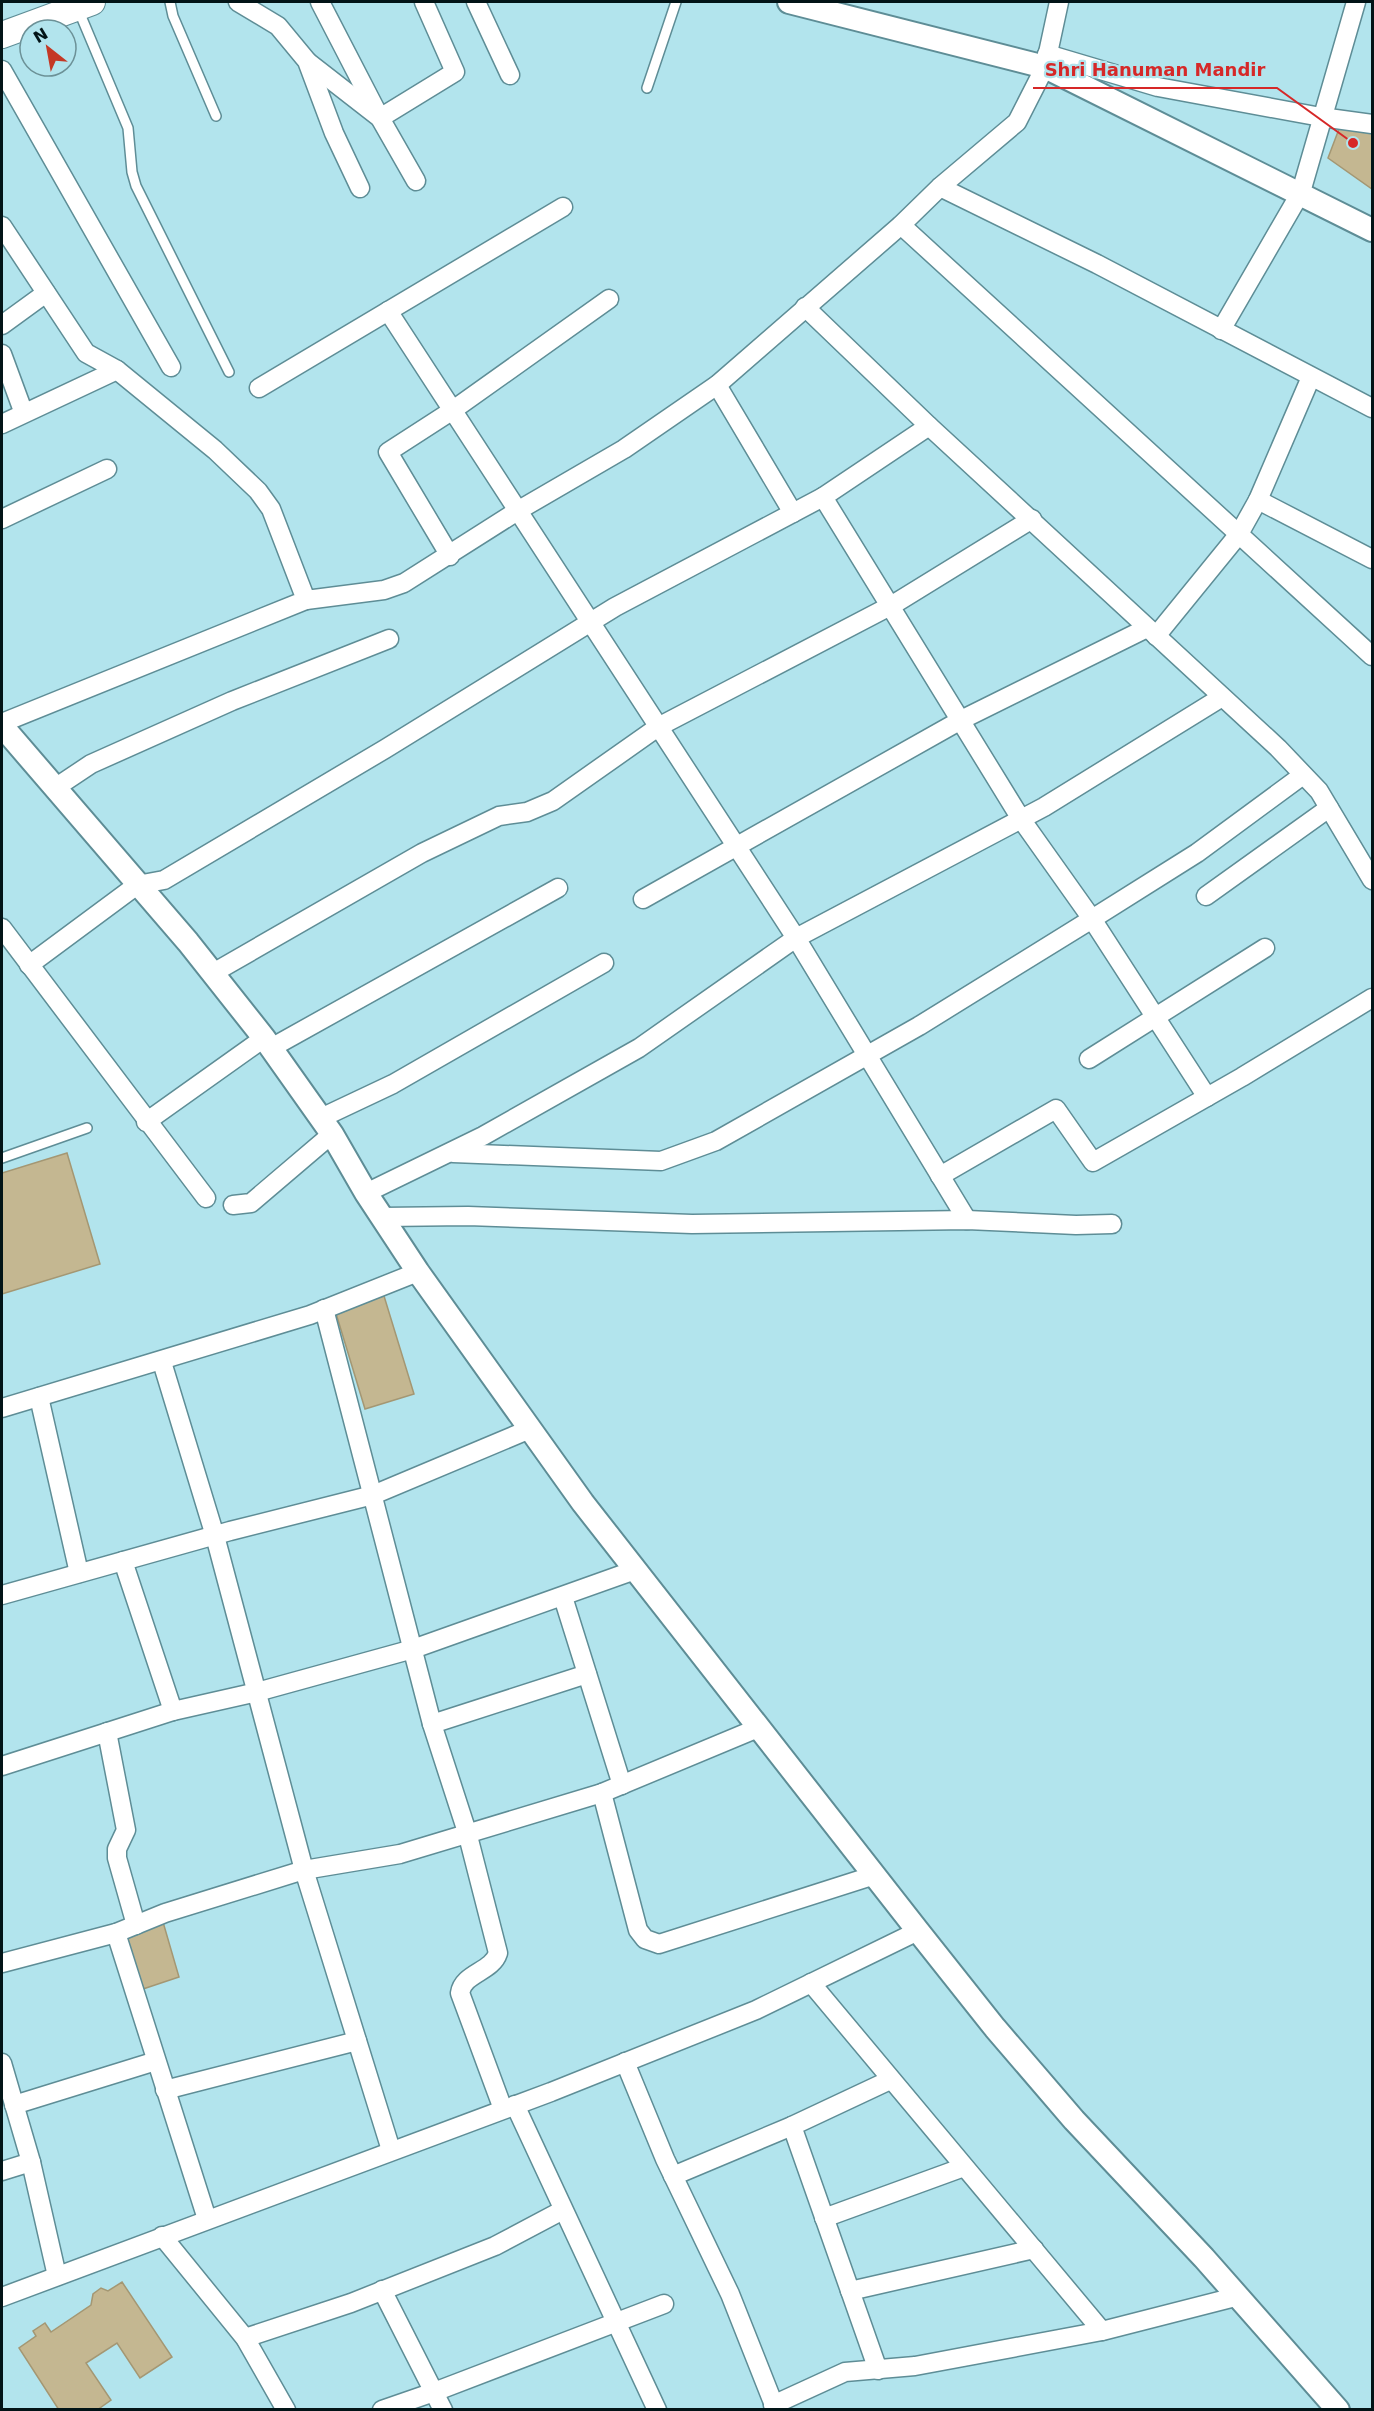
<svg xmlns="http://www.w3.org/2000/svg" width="1374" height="2411" viewBox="0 0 1374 2411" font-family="'DejaVu Sans',sans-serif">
<rect width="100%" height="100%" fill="#b2e4ed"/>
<g fill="#c4b791" stroke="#a49773" stroke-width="1.5">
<path d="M1342 121 1372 127V189L1328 158Z"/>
<path d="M67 1153 100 1264 2 1294V1173Z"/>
<path d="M384 1296 414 1394 365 1409 335 1310Z"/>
<path d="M163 1922 179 1977 143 1989 125 1934Z"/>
<path d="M122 2282 172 2357 140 2378 117 2343 86 2363 111 2400 97 2410H59L19 2348 36 2336 33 2331 45 2323 51 2332 91 2305 93 2294 101 2288 108 2291Z"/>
</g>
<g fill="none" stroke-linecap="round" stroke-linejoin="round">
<g stroke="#5e8d96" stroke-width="12">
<g id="service">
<path d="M170 2 173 16 216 116"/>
<path d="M78 9 128 128 132 172 136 186 229 372"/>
<path d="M647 88 676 2"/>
<path d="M2 1158 87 1128"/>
</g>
</g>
<g stroke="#5e8d96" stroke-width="21">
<g id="minor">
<path d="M238 2 278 26 307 61 334 133 360 188"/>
<path d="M320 2 380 118 455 72 424 2"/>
<path d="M476 2 510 75"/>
<path d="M1047 54 1158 87 1321 117 1372 124"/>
<path d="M308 62 380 118 416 181"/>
<path d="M2 70 171 367"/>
<path d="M940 187 1097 264 1372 408"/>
<path d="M901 225 1372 656"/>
<path d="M2 226 86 353 117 370"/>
<path d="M805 307 929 426 1278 748 1319 791 1372 880"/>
<path d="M388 311 796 938 967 1220"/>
<path d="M2 325 46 293"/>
<path d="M1221 330 1301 192 1356 2"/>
<path d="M2 354 23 411"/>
<path d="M717 385 793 513"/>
<path d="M259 388 563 207"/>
<path d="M2 424 117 370 215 450 258 491 271 509 306 600 2 723"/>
<path d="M823 497 1021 819 1092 919 1207 1097"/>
<path d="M1258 500 1372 559"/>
<path d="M2 519 107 469"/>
<path d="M450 556 388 452 453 410 609 299"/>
<path d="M306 600 384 590 404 583 519 510 624 449 717 385 901 225 940 187 1017 122 1045 67 1059 2"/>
<path d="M1156 636 1239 534 1258 500 1311 377"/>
<path d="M55 788 91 764 232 701 389 639"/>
<path d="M1206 896 1329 808"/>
<path d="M643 899 961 720 1147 628"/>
<path d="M2 928 206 1198"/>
<path d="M29 965 137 885 164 880 385 749 615 607 823 497 929 426"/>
<path d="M213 973 422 853 499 816 527 812 553 801 658 727 894 604 1032 519"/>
<path d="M271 1048 558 888"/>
<path d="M1089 1059 1265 948"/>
<path d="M321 1118 393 1084 604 963"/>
<path d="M146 1122 264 1038"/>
<path d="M453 1153 661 1161 716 1141 919 1026 1092 919 1197 853 1303 775"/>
<path d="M940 1176 1056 1109 1093 1162 1242 1077 1372 998"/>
<path d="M366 1193 483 1136 639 1048 796 938 1044 807 1222 697"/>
<path d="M233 1205 251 1203 332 1134"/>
<path d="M382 1217 468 1216 692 1224 967 1220 1076 1225 1112 1224"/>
<path d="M324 1309 432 1724 467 1832 498 1953C492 1972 463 1973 460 1993L503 2109"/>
<path d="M162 1362 215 1536 304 1870 391 2150"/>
<path d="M39 1397 79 1573"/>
<path d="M2 1408 310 1315 418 1272"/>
<path d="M123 1561 173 1711"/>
<path d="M2 1595 230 1531 373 1495 530 1429"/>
<path d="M563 1597 622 1785"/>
<path d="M432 1724 587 1674"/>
<path d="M107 1732 126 1830 117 1849V1858L136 1925"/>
<path d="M2 1766 173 1711 257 1692 413 1649 635 1570"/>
<path d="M602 1793 638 1930 645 1939 659 1944 875 1875"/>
<path d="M116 1933 207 2219"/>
<path d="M2 1963 116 1933 165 1913 304 1870 400 1854 602 1793 758 1728"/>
<path d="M811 1983 1102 2331 1239 2296"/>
<path d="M625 2062 665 2159 730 2294 776 2410"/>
<path d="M2 2063 31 2162 57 2276"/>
<path d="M165 2090 357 2041"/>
<path d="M14 2105 156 2061"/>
<path d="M515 2105 657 2410"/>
<path d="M2 2171 31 2162"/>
<path d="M673 2176 792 2126"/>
<path d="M824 2218 964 2167"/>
<path d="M162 2236 245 2338 286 2410"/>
<path d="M382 2290 443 2410"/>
<path d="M850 2291 1034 2249"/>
<path d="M2 2297 551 2092 756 2010 918 1931"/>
<path d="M245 2338 351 2303 495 2246 563 2210"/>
<path d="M878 2370 792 2126 890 2080"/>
<path d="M773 2405 845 2372 915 2366 1102 2331"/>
<path d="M382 2410 434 2392 664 2304"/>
</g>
</g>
<g stroke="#5e8d96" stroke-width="26">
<g id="tertiary">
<path d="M789 2 1045 67 1372 230"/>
<path d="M2 726 188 942 264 1038 332 1134 366 1193 418 1272 583 1503 918 1931 995 2028 1074 2120 1204 2258 1338 2410"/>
</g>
</g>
<g stroke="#5e8d96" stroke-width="28">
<path id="secondary" d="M2 35 92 2"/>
</g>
<use href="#service" stroke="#fff" stroke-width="9"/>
<use href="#minor" stroke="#fff" stroke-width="18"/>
<use href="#tertiary" stroke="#fff" stroke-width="22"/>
<use href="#secondary" stroke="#fff" stroke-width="26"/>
</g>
<path fill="none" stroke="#d62828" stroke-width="2" d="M1353 143L1277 88H1033"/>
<circle fill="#d62828" stroke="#b2e4ed" stroke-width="2" cx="1353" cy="143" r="6"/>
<g font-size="18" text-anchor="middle" font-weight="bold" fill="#d62828" stroke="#b2e4ed" stroke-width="4.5" stroke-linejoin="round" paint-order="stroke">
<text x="1155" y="76">Shri Hanuman Mandir</text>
</g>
<rect width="1374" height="2411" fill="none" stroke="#021417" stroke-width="6"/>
<g transform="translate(48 48) rotate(329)"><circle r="28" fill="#b2e4ed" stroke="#6c9197" stroke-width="1.5"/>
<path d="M0-4.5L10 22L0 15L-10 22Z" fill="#c43825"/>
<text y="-9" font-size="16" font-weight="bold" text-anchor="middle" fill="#021417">N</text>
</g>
</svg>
